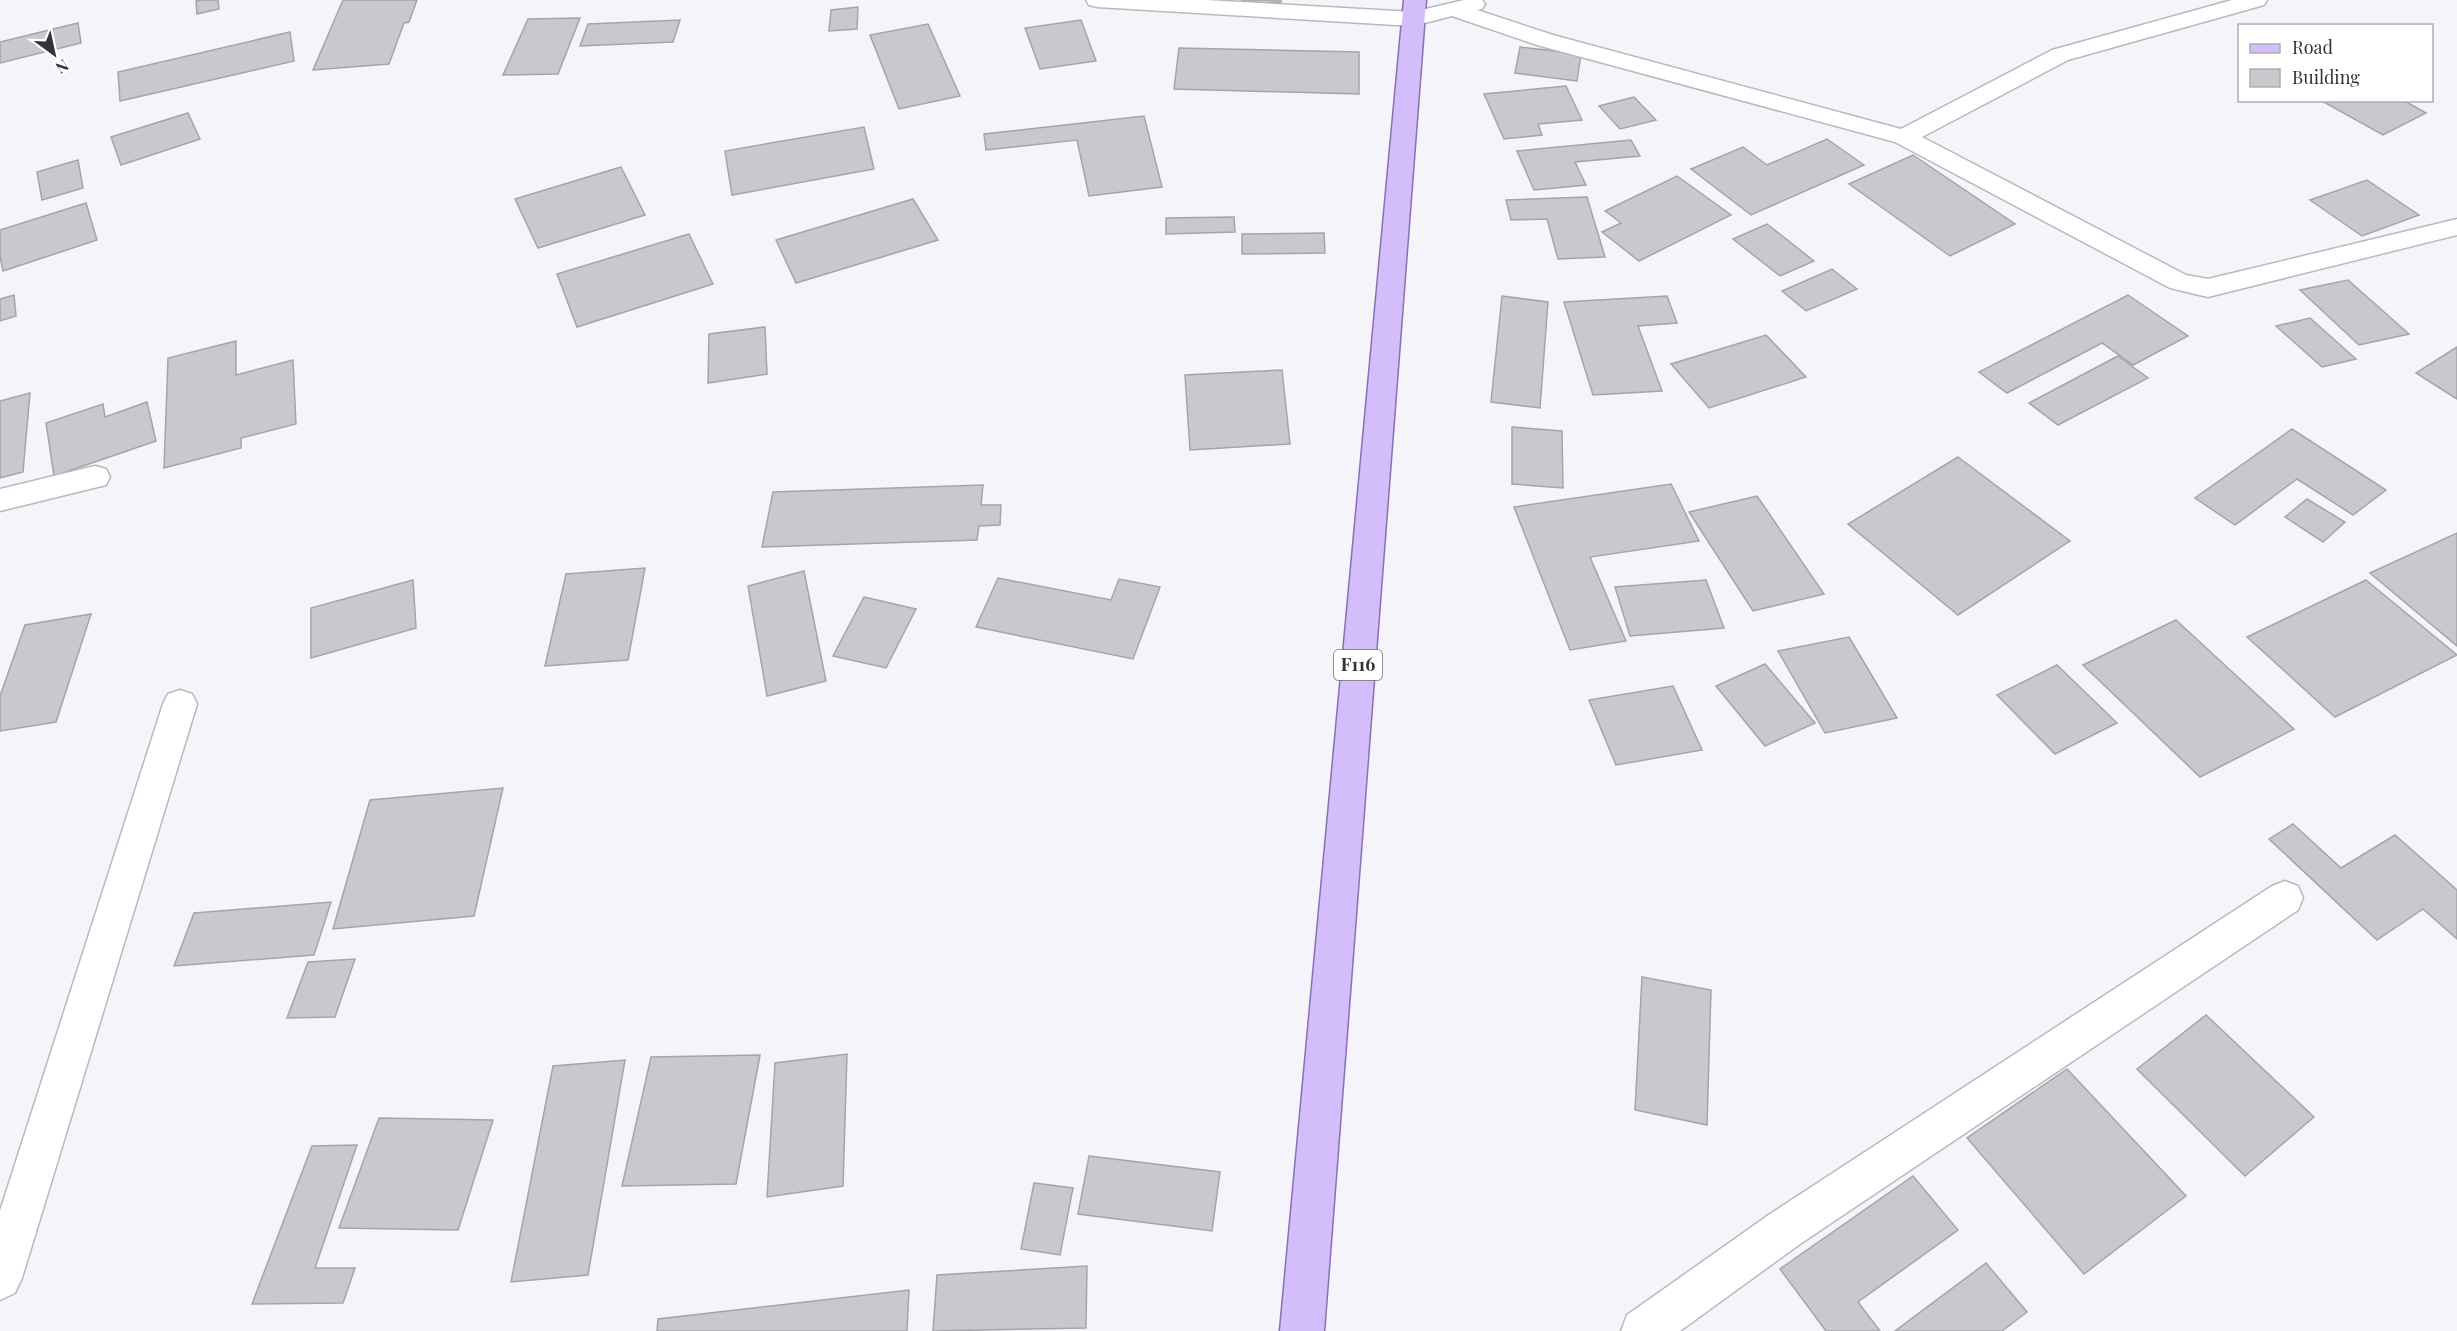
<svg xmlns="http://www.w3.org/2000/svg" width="2457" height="1331" viewBox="0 0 2457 1331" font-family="'Playfair Display',serif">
<rect width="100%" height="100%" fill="#f5f4fa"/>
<g fill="#c9c8ce" stroke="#a5a4aa" stroke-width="1.5">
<path d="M203 0H218L219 9 197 14 196 1Z"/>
<path d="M343 0H417L409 22 404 23 389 64 313 70Z"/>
<path d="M1242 0H1281V2L1243 4Z"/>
<path d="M858 7 857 29 829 31 831 10Z"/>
<path d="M580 18 558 74 503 75 528 19Z"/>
<path d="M680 20 673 42 580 46 588 24Z"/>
<path d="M1081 20 1096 61 1040 69 1025 28Z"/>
<path d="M78 23 81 43 0 63V42Z"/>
<path d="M928 24 960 96 899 109 870 35Z"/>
<path d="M290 32 294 61 120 101 118 72Z"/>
<path d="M1520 47 1581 54 1577 81 1515 73Z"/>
<path d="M1179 48 1359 52V94L1174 89Z"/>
<path d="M1566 86 1582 120 1538 124 1542 135 1504 139 1484 94Z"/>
<path d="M1634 97 1656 120 1620 129 1599 106Z"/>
<path d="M2320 100H2403L2426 113 2383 135Z"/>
<path d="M188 113 200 139 121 165 111 137Z"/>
<path d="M1144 116 1162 187 1089 196 1077 140 986 150 984 134Z"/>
<path d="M864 127 874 169 732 195 725 151Z"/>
<path d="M1827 139 1864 165 1751 215 1691 169 1743 147 1767 165Z"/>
<path d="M1631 140 1640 156 1575 162 1586 185 1534 190 1517 151Z"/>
<path d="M1913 155 2015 224 1950 256 1849 184Z"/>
<path d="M78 160 83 188 42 200 37 172Z"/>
<path d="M621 167 645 215 538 248 515 199Z"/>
<path d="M1677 176 1731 215 1639 261 1602 232 1621 223 1605 211Z"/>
<path d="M2367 180 2419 215 2362 236 2310 200Z"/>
<path d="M1587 197 1605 257 1558 259 1547 219 1511 220 1506 200Z"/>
<path d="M913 199 938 240 796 283 776 240Z"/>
<path d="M86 203 97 240 3 271 0 256V230Z"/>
<path d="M1234 217 1235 232 1166 234V218Z"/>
<path d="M1767 224 1814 261 1780 276 1733 239Z"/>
<path d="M1324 233 1325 253 1242 254V234Z"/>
<path d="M689 234 713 284 577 327 557 274Z"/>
<path d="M1832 269 1857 289 1806 311 1782 291Z"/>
<path d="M2348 280 2409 334 2359 345 2300 290Z"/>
<path d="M14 295 16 316 0 321V299Z"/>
<path d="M2128 295 2188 336 2133 365 2102 343 2007 393 1979 372Z"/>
<path d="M1502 296 1548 302 1540 408 1491 402Z"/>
<path d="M1667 296 1677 323 1638 326 1662 391 1593 395 1564 302Z"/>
<path d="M2310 318 2356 359 2322 367 2276 326Z"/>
<path d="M765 327 767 374 708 383 709 334Z"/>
<path d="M1766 335 1806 377 1709 408 1671 364Z"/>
<path d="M236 341V375L293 360 296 424 241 438V448L164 468 168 358Z"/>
<path d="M2457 347V399L2416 373Z"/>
<path d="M2118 356 2148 378 2058 425 2029 403Z"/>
<path d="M1282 370 1290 444 1190 450 1185 375Z"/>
<path d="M30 393 23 472 0 478V401Z"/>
<path d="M147 402 156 441 54 476 46 423 103 404 105 417Z"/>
<path d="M1512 427 1562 431 1563 488 1512 484Z"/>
<path d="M2292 429 2386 490 2353 515 2297 479 2235 525 2195 498Z"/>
<path d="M1958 457 2070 541 1958 615 1848 524Z"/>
<path d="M1671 484 1699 541 1590 557 1626 641 1570 650 1514 507Z"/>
<path d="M983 485 981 505H1001L1000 525 979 526 977 540 762 547 773 492Z"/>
<path d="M1757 496 1824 594 1753 611 1689 512Z"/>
<path d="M2307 499 2345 522 2323 542 2285 517Z"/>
<path d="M2457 533V646L2370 573Z"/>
<path d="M645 568 628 660 545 666 566 574Z"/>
<path d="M804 571 826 681 767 696 748 586Z"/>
<path d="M998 578 1111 600 1119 579 1160 587 1133 659 976 627Z"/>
<path d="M413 580 416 628 311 658V608Z"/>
<path d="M1706 580 1724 628 1630 636 1615 587Z"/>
<path d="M2366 580 2457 655 2335 717 2247 637Z"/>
<path d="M864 597 916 609 886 668 833 656Z"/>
<path d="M91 614 56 722 0 731V696L25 625Z"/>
<path d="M2176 620 2294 729 2200 777 2083 665Z"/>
<path d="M1849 637 1897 718 1825 733 1778 651Z"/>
<path d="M1765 664 1815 723 1765 746 1716 686Z"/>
<path d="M2057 665 2117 723 2055 754 1997 695Z"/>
<path d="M1673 686 1702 750 1616 765 1589 700Z"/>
<path d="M503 788 474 916 333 929 370 800Z"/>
<path d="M2293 824 2341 868 2395 835 2457 890V939L2423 909 2377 940 2269 839Z"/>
<path d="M331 902 314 955 174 966 194 913Z"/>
<path d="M355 959 335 1017 287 1018 308 962Z"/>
<path d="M1642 977 1711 990 1707 1125 1635 1110Z"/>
<path d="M2206 1015 2314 1117 2245 1176 2137 1069Z"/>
<path d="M847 1054 843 1186 767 1197 775 1063Z"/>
<path d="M760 1055 736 1184 622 1186 651 1057Z"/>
<path d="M625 1060 588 1275 511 1282 553 1066Z"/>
<path d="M2067 1069 2186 1196 2084 1274 1967 1138Z"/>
<path d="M379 1118 493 1120 458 1230 339 1228Z"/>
<path d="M357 1145 315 1268H355L343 1303 252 1304 312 1146Z"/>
<path d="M1089 1156 1220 1172 1212 1231 1078 1214Z"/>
<path d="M1913 1176 1958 1230 1858 1302 1880 1331H1826L1780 1269Z"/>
<path d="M1034 1183 1073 1188 1060 1255 1021 1249Z"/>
<path d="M1986 1263 2027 1312 2002 1331H1895Z"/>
<path d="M1087 1266 1086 1328 933 1331 937 1275Z"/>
<path d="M909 1290 907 1331H657L658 1319Z"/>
</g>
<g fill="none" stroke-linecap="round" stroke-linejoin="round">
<g stroke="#bab8be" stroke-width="3">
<g id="minor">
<path d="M1086 0H1206L1413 12 1464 0H1482L1485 4 1482 9 1477 10 1553 35 1901 129 2052 50 2232 0H2267L2264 5 2068 60 1922 137 2186 275 2208 279 2457 219V235L2208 297 2170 288 1895 142 1537 45 1452 16 1413 26 1097 7 1089 5Z"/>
<path d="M95 466 106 469 110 477 106 485 0 511V489Z"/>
<path d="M180 690 192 694 197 704 22 1278 15 1293 0 1300V1211L163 704 168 694Z"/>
<path d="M2285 881 2298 886 2303 898 2298 910 1800 1244 1680 1331H1621L1627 1315 1770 1214 2272 886Z"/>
</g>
</g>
<g stroke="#8870b5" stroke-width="3">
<path id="primary" d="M1404 0H1426L1324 1331H1280Z"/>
</g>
<use href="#minor" fill="#fff" fill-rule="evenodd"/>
<use href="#primary" fill="#d3bdfb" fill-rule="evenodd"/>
</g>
<g text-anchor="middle" stroke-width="5" stroke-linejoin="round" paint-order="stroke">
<rect fill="#fff" stroke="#717172" stroke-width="1.5" x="1334" y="650" width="48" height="30" rx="4.5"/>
<g font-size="18" font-weight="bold" fill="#343436">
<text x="1358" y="671">F116</text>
</g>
</g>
<rect x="2238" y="24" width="195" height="78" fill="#ffffff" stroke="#aeaeaf" stroke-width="1.5"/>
<rect x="2250" y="44" width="30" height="9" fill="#d3bdfb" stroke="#aeaeaf" stroke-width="1.5"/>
<text x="2292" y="54" font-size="18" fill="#343436">Road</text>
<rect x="2250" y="69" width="30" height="18" fill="#c9c8ce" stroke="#aeaeaf" stroke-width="1.5"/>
<text x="2292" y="84" font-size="18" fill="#343436">Building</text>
<g transform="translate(54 54) rotate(147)" stroke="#ffffff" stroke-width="4.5" paint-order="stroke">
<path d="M0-4.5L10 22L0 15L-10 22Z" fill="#343436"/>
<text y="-9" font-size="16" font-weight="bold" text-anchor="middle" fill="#343436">N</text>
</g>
</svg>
